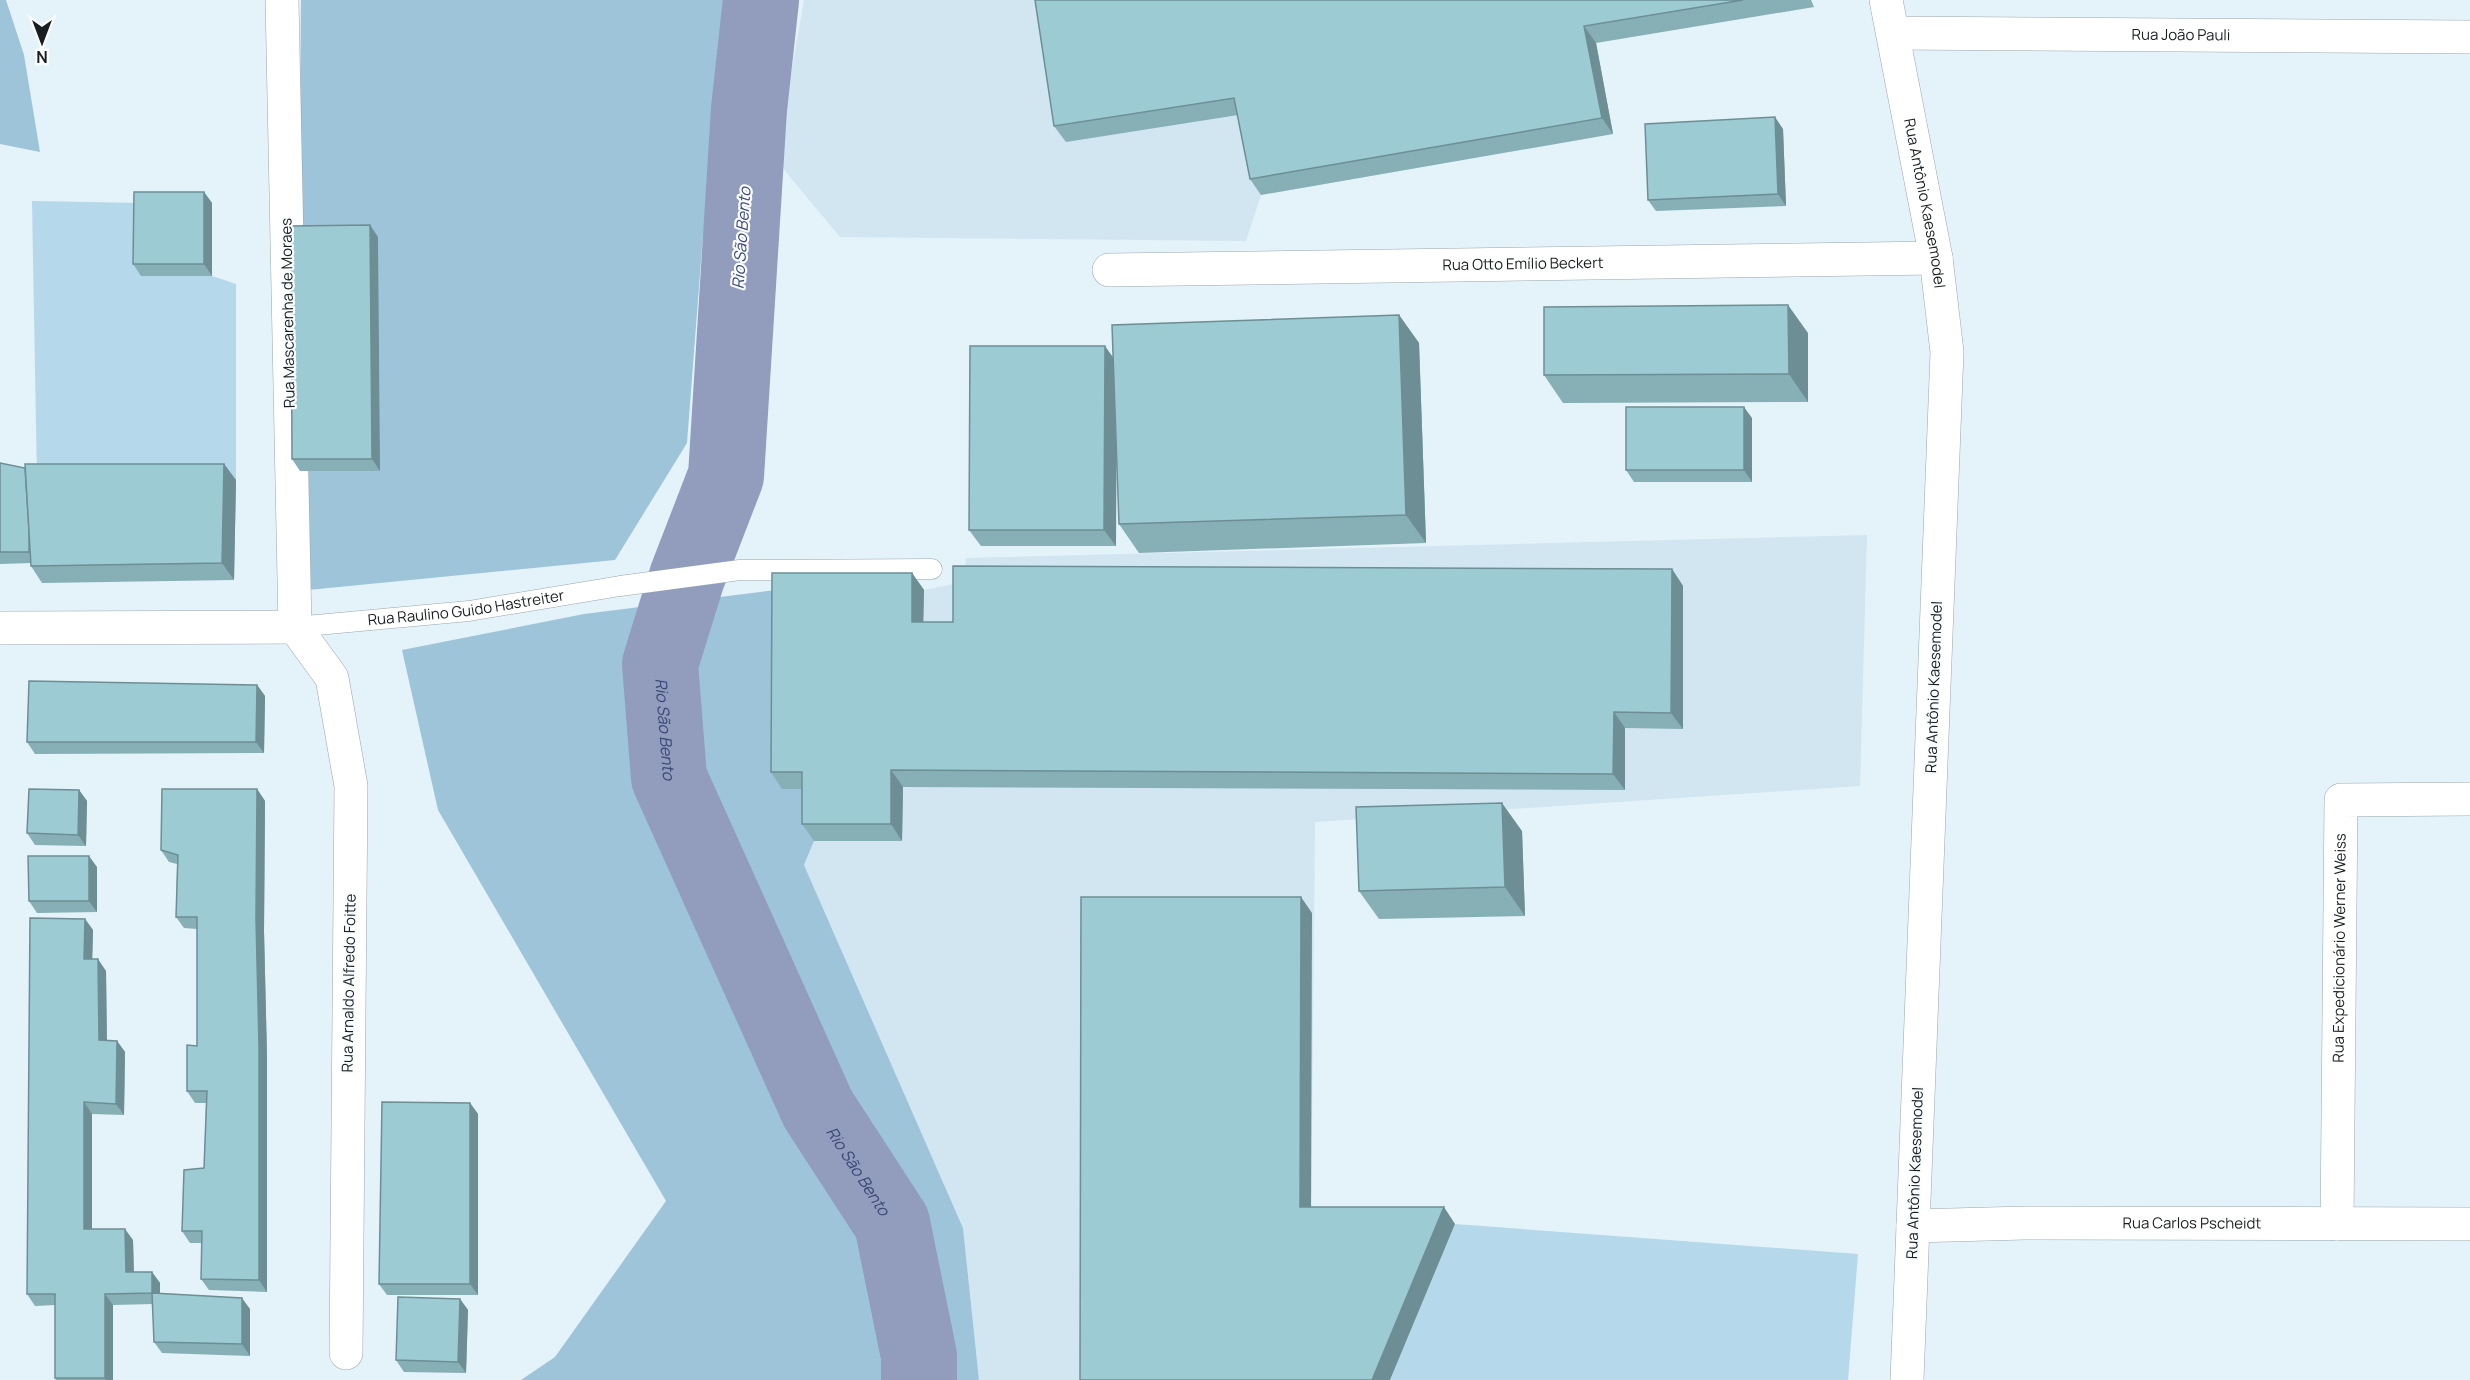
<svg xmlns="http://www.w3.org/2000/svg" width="2470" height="1380" viewBox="0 0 2470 1380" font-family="Manrope,sans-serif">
<rect width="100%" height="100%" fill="#e4f2f9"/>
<g fill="#d1e6f1">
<path d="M804 0H1811L1814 7 1596 42 1613 134 1261 195 1246 241 840 237 776 160Z"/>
<path d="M1867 535 1860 786 1315 822 1311 1223 1455 1224 1390 1380H979L963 1228 804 865 814 841 782 789 783 589 924 590 964 582 966 558Z"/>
</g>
<g fill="#b6d8eb">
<path d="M32 201 141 203V276H212L236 284V480H37Z"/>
<path d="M1455 1224 1858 1254 1848 1380H1390Z"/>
</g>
<g fill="#9ec4d9">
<path d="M0 0H6L24 55 40 152 0 144Z"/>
<path d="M301 0H735L732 55 703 235 687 443 615 560 308 590 300 471 380 470 378 237H299Z"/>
<path d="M783 589 782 788 814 789V841L804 865 963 1228 979 1380H521L555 1357 666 1201 438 810 402 650 584 614Z"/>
</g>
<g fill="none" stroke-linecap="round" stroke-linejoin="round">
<path stroke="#929cbd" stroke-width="76" id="s1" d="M761 0 749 109 726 476 687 577 660 664 669 778 818 1109 892 1223 919 1356V1380"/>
<g stroke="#9aa6ad" stroke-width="21">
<g id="service">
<path id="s2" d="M295 627 469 611 620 586 740 570 932 569"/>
</g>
</g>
<g stroke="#9aa6ad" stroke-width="34">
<g id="minor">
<path id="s3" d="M1109 270 1936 258"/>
<path d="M295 627 332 678 351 786 346 1353"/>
<path id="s4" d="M2337 1224 2341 800 2470 799"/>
</g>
</g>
<g stroke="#9aa6ad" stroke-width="34">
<path id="tertiary" d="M0 628 295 627 282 0"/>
</g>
<g stroke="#9aa6ad" stroke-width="34">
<g id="secondary">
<path id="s5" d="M1886 0 1936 258 1947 352 1907 1380"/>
<path id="s6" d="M1893 33 2470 37"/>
<path id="s7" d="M1913 1226 2025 1223 2470 1224"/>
</g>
</g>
<use href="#service" stroke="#fff" stroke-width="20"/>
<use href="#minor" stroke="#fff" stroke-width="33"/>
<use href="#tertiary" stroke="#fff" stroke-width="33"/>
<use href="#secondary" stroke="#fff" stroke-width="33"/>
</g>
<g fill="#86afb6">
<path d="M1035 0H1811L1814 7 1596 43 1613 134 1261 195 1250 179 1238 115 1066 142 1054 126Z"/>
<path d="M1783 129 1786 206 1656 211 1648 200Z"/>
<path d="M204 192 212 203V276H141L133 264Z"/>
<path d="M378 237 380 471H300L292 459Z"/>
<path d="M1399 315 1419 343 1426 543 1139 553 1119 524 1116 447V546H981L969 530 1113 358Z"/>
<path d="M1808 333V402L1563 403 1544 375Z"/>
<path d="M1752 418V482H1634L1626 470Z"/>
<path d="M0 463 25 468 224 464 236 480 234 580 42 583 31 566V563L0 564Z"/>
<path d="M1672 569 1683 586V729L1625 728V790L903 787 902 841H814L802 824V789H782L771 772 912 573 924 590 923 622H953Z"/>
<path d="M257 685 265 696 264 753 35 754 27 742Z"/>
<path d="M257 789 265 801 264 931 267 1057V1292L209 1290 201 1279 202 1243H190L182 1231 204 1168 206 1103H195L187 1091 197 1046V929L184 928 176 917 177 864 169 862 161 850Z"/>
<path d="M79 790 87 801 86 846 35 845 27 833Z"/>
<path d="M1522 831 1525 916 1379 919 1359 891Z"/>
<path d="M97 867V912L37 913 29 901Z"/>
<path d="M85 919 93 930 92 959 106 971 107 1040 117 1041 125 1052 124 1115 92 1114V1229L133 1240 134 1272H152L160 1283V1293L250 1309V1356L162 1353 154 1342 153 1304 113 1305V1380H56L55 1378V1305L35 1306 27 1294Z"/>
<path d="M470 1103 478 1114V1295H387L379 1284Z"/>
<path d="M460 1299 468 1310 466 1373 404 1372 396 1360Z"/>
</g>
<g fill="#6d8e94">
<path d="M1584 26 1596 43 1613 134 1602 118Z"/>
<path d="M1775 117 1783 129 1786 206 1778 194Z"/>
<path d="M204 192 212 203V276L204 264Z"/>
<path d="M370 225 378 237 380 471 372 459Z"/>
<path d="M1788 305 1808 333V402L1789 374Z"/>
<path d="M1399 315 1419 343 1426 543 1406 515Z"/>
<path d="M1105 346 1117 363 1116 546 1104 530Z"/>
<path d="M1744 407 1752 418V482L1744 470Z"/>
<path d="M224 464 236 480 234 580 222 563Z"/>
<path d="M1672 569 1683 586V729L1671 713Z"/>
<path d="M912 573 924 590 923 638 912 622Z"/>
<path d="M257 685 265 696 264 753 256 742Z"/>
<path d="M1614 712 1625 728V790L1613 774Z"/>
<path d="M891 770 903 787 902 841 891 824Z"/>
<path d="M257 789 265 801 264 931 267 1057V1292L259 1280 256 919Z"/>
<path d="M79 790 87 801 86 846 78 835Z"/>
<path d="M1502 803 1522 831 1525 916 1505 887Z"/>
<path d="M89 856 97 867V912L89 901Z"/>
<path d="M1301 897 1312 913 1311 1224 1300 1207Z"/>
<path d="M85 919 93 930 92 970 84 959Z"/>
<path d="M98 959 106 971 107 1051 99 1040Z"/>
<path d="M117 1041 125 1052 124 1115 116 1104Z"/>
<path d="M84 1102 92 1114V1240L84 1229Z"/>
<path d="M470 1103 478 1114V1295L470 1284Z"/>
<path d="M1444 1207 1455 1224 1390 1380H1372Z"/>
<path d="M125 1229 133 1240 134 1283 126 1272Z"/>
<path d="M152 1272 160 1283V1304L152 1293Z"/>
<path d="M105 1294 113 1305V1380H106L105 1378Z"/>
<path d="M242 1298 250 1309V1356L242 1344Z"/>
<path d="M460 1299 468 1310 466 1373 458 1362Z"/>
</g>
<g fill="#9ccbd4" stroke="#6d8e94" stroke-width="1.5">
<path d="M1035 0H1743L1584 26 1602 118 1250 179 1234 98 1054 126Z"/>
<path d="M1775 117 1778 194 1648 200 1645 124Z"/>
<path d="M134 192H204V264H133Z"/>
<path d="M370 225 372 459H292L291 226Z"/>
<path d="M1788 305 1789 374 1544 375V307Z"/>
<path d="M1399 315 1406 515 1119 524 1112 325Z"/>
<path d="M970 346H1105L1104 530H969Z"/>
<rect x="1626" y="407" width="118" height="63"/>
<path d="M0 463 25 468 29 528V552H0Z"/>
<path d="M25 464H224L222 563 31 566Z"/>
<path d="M953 566 1672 569 1671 713 1614 712 1613 774 891 770V824H802V772H771L772 573H912V622H953Z"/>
<path d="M29 681 257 685 256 742H27Z"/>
<path d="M29 789 79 790 78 835 27 833Z"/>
<path d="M162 789H257L256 919 259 1046V1280L201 1279 202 1231H182L184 1170 204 1168 207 1091H187V1045L197 1046V917H176L178 855 161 850Z"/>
<path d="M1502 803 1505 887 1359 891 1356 807Z"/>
<path d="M28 856H89V901H29Z"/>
<path d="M1081 897H1301L1300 1207H1444L1372 1380H1080Z"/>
<path d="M30 918 85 919 84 959H98L99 1040 117 1041 116 1104 84 1102V1229H125L126 1272H152V1293L105 1294V1378H55V1294H27Z"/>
<path d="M382 1102 470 1103V1284H379Z"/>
<path d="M152 1293 242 1298V1344L154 1342Z"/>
<path d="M398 1297 460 1299 458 1362 396 1360Z"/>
</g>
<g text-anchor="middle" stroke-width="4.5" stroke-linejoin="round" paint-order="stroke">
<g font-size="15" fill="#191d20" stroke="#fafdfe">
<text dy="5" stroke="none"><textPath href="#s6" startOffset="288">Rua João Pauli</textPath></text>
<text dy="5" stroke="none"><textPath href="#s5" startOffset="207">Rua Antônio Kaesemodel</textPath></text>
<text dy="5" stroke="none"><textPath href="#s3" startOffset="414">Rua Otto Emílio Beckert</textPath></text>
<text transform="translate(288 313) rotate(-91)" y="5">Rua Mascarenha de Moraes</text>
<text dy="5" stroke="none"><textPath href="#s2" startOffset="172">Rua Raulino Guido Hastreiter</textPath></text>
<text transform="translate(1934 687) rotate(-88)" y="5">Rua Antônio Kaesemodel</text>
<text dy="5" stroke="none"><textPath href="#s4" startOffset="276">Rua Expedicionário Werner Weiss</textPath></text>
<text transform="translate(349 983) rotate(-89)" y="5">Rua Arnaldo Alfredo Foitte</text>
<text transform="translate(1915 1173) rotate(-88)" y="5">Rua Antônio Kaesemodel</text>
<text dy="5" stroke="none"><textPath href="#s7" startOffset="279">Rua Carlos Pscheidt</textPath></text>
</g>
<g font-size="16" font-style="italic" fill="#3c4877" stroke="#fafdfe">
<text transform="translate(741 238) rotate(-86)" y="6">Rio São Bento</text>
<text dy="6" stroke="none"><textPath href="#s1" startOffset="742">Rio São Bento</textPath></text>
<text dy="6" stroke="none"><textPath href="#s1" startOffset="1228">Rio São Bento</textPath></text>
</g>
</g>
<g transform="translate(42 42) rotate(180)" stroke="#fafdfe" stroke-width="4.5" paint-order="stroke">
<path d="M0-4.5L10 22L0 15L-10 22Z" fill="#191d20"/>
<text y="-9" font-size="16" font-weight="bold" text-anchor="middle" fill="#191d20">N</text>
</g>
</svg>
